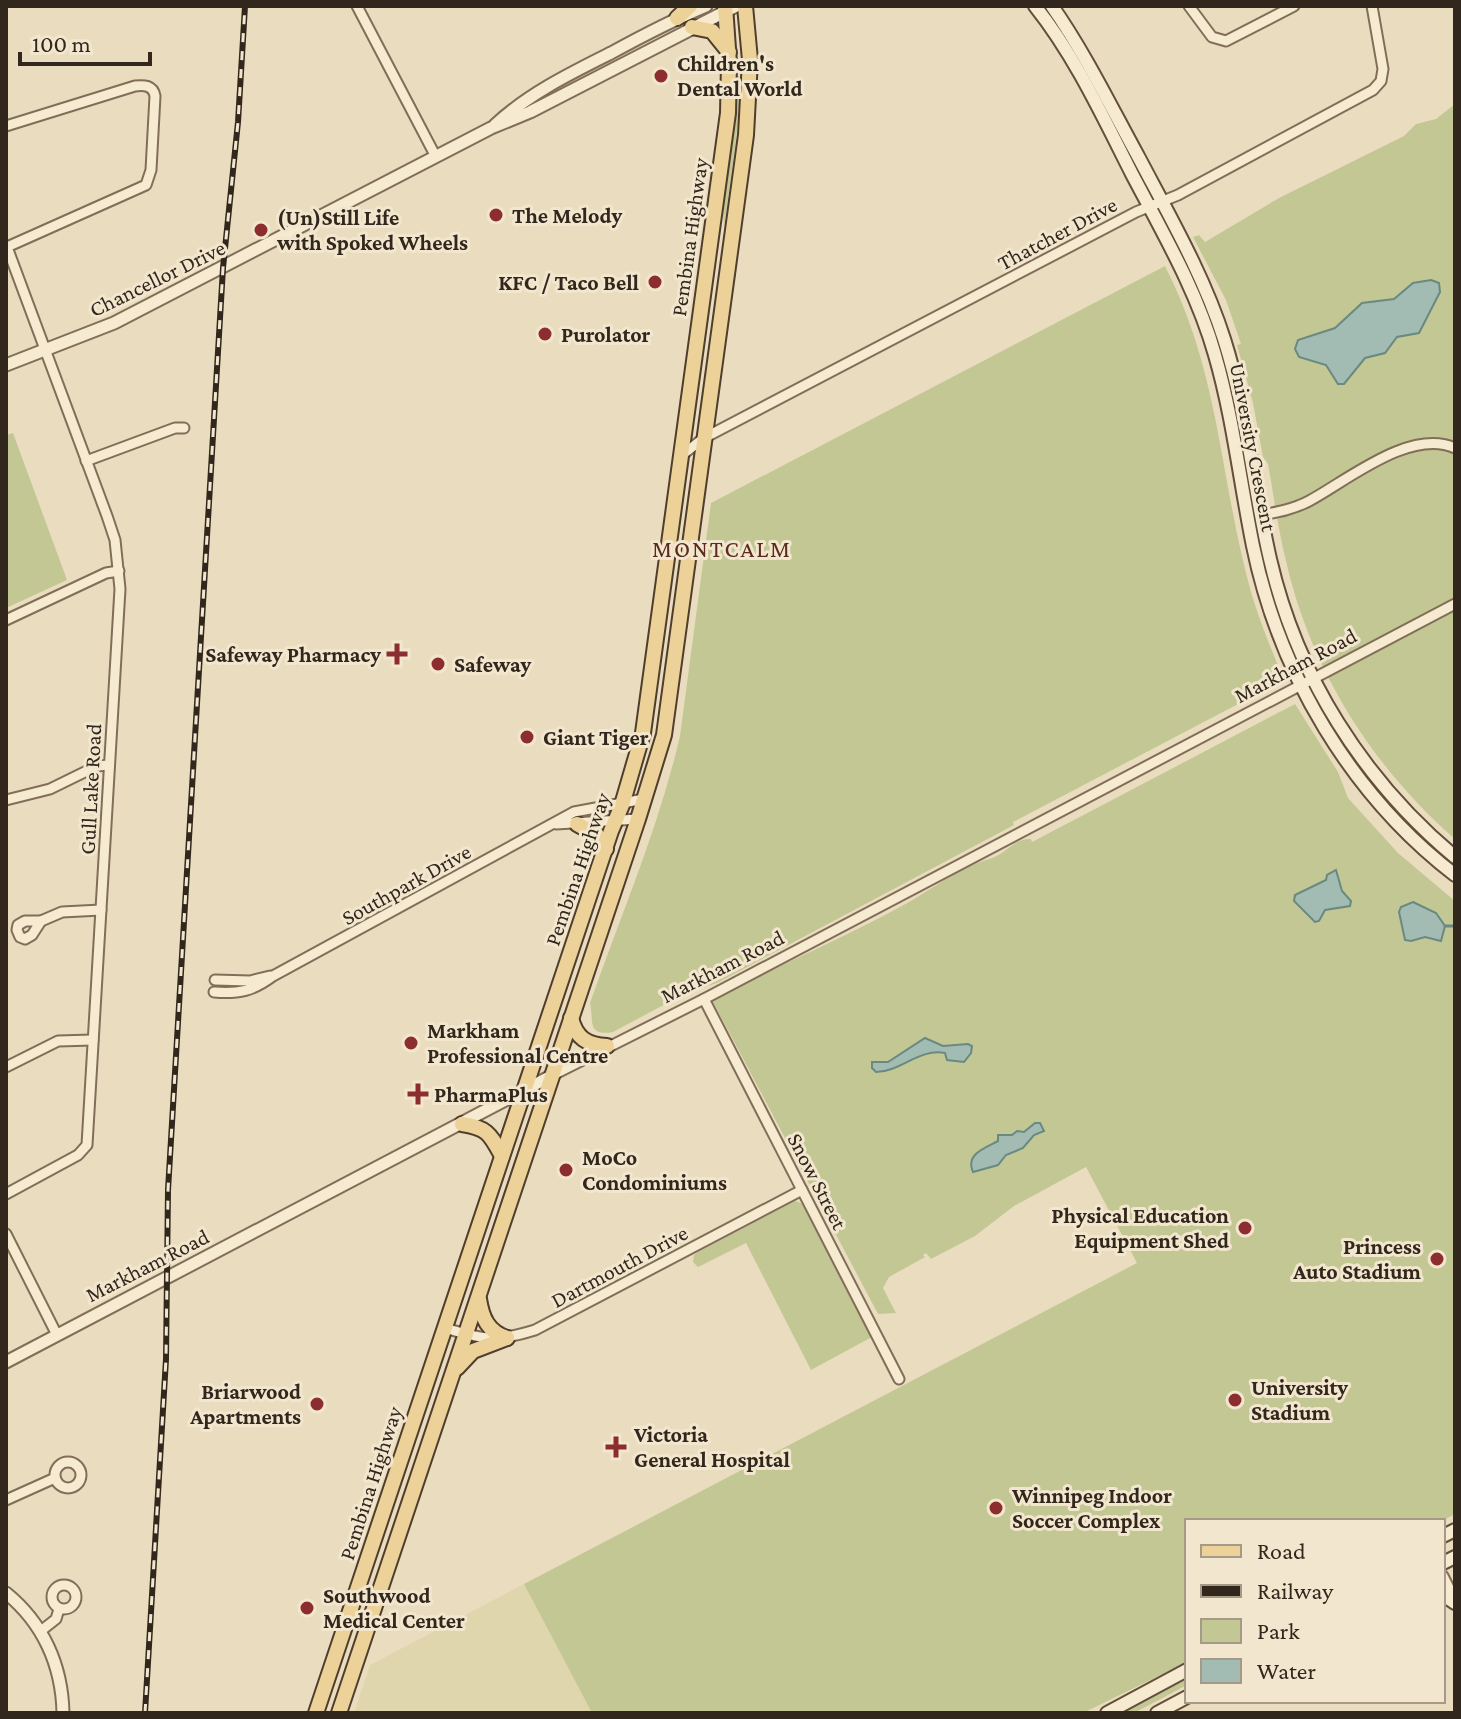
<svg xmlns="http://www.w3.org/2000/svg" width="1461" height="1719" viewBox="0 0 1461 1719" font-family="'Crimson Pro',serif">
<rect width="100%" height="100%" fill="#eaddbf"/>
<path fill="#dfd6ad" d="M524 1584 592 1713H354L370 1665Z"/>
<g fill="#c2c794">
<path d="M737 76H739L741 102 724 228 723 207 736 109Z"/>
<path d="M1455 104V839C1372 767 1310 668 1286 561 1278 529 1274 497 1268 464L1263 457 1253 403 1237 345 1241 344 1226 300 1193 237 1199 235 1205 242 1279 198 1404 136 1416 124 1436 119Z"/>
<path d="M1165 266C1218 370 1219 467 1247 577 1256 613 1270 646 1284 680L1013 822 1014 825 719 982 675 999 613 1032C586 1037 594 1019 590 1003 621 915 659 827 680 736L711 503Z"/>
<path d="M13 433 67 580 6 608V435Z"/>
<path d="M1295 704 1338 772 1348 798 1398 853 1455 901V1514L1442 1521H1187V1662L1083 1713H592L524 1584 1137 1263 1086 1167 1014 1206 975 1236 931 1259 926 1253 923 1255 925 1257 889 1277 883 1288 896 1313 878 1314 712 1000C773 968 837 941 898 908 929 892 956 869 989 859 1007 854 1013 838 1031 839L1032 842Z"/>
<path d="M795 1201 806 1205 872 1335 870 1338 811 1370 746 1243 698 1267 693 1262 694 1255 698 1252Z"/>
<path d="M1187 1675V1685L1134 1713H1116Z"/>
</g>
<g fill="#a2bcb4" stroke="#6a8981" stroke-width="2">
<path d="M1431 280 1439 283 1440 292 1419 333 1397 337 1385 353 1365 358 1344 384H1338L1326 365 1299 357 1295 349 1298 340 1335 328 1362 303 1394 299 1413 283Z"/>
<path d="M1336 870 1342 891 1351 901 1350 906 1325 910 1319 921 1315 922 1294 901 1295 895 1326 880 1327 875Z"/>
<path d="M1413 902 1436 913 1445 926 1441 941 1425 937 1411 941 1405 940 1399 912 1401 907Z"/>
<path d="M925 1038 943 1046 968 1044 972 1046 971 1053 964 1062 947 1060 945 1053C919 1048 900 1072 876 1072L872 1068V1062H888Z"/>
<path d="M1035 1123H1040L1044 1131 1034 1135 1023 1148 1006 1155 998 1165 973 1172C965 1154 985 1148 998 1141V1135H1012L1017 1131 1024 1132Z"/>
</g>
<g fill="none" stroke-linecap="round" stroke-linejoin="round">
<path stroke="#6a8981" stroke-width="3" d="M1445 926H1455"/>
<g stroke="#816e59" stroke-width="13">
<g id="minor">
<path d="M357 6 436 157"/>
<path d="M1189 6 1212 37 1226 41 1294 6"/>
<path d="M6 126 135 86C144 85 153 85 155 96L151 170 146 185 7 247 107 516 115 540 120 589 87 1145 78 1155 6 1194"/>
<path d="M682 455 704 438 1136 212 1178 195 1373 90 1381 81 1383 69 1372 6"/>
<path d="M86 461 175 428H184"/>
<path d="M1262 515C1278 512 1294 509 1309 501 1348 480 1410 428 1455 448"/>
<path d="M6 620 106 573 119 571"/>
<path d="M6 800 50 789 97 766 109 765"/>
<path d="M556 824 638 819"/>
<path d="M25 921H41L32 935 25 939 20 937 17 930 18 925Z"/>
<path d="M41 921 62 912 101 910"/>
<path d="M215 980 250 981 270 976"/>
<path d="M214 992C239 994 253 991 273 976L574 812 644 799"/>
<path d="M704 999 899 1379"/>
<path d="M6 1067 58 1041 93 1040"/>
<path d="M553 1075 704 999 1455 604"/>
<path d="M6 1234 57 1335"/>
<path d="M445 1328C484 1340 496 1342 535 1330L802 1190"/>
<circle cx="68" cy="1475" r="13"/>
<path d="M6 1500 55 1478"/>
<path d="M1443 1576 1455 1600"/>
<circle cx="64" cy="1597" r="12"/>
<path d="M42 1630 56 1619 59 1609"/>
</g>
</g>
<g stroke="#816e59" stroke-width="15">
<g id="tertiary">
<path d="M495 125C528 94 571 73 611 53 642 36 673 20 706 6"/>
<path d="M6 365 114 323 491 128 530 112 736 6"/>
<path d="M6 1362 553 1075"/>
<path d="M6 1593C43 1623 62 1665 63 1713"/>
</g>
</g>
<g stroke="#634f3c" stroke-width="16">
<g id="secondary">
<path d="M1035 6C1075 56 1103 117 1132 174 1163 233 1197 291 1215 355 1233 417 1240 482 1253 546 1279 673 1351 795 1455 875"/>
<path d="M1052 6C1086 55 1111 107 1139 158 1170 217 1204 276 1224 339 1247 411 1253 486 1270 559 1297 676 1363 780 1455 857"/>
<path d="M1443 1536 1455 1530"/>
<path d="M1443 1563 1455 1557"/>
<path d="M1443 1595 1455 1603"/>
<path d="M1107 1713 1187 1670"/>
<path d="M1157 1713 1187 1697"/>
</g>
</g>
<g stroke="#4f3d2d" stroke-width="18">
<g id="primary">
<path d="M677 18 690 6"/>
<path d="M692 27 712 31 729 52"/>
<path d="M577 824 597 835 606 849"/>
<path d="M571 1018C576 1038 587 1045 607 1046"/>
<path d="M462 1124C488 1128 490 1134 502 1156"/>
<path d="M479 1299C482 1318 488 1332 507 1338"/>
<path d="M457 1368 473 1351 507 1338"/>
<path d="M316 1713 611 831 622 805 643 733 728 113 729 63 725 6"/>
<path d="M339 1713 638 819 664 735 746 135 750 60 745 6"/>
</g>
</g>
<use href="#minor" stroke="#f6ead1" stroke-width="9"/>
<use href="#tertiary" stroke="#f6ead1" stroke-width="11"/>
<use href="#secondary" stroke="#f6ead1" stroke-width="12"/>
<use href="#primary" stroke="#ecd198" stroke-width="14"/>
<g stroke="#32271c" stroke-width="6">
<path id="rail" d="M145 1713 166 1359 168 1190 223 268 238 122 245 6"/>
</g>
<use href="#rail" stroke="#f2e7ce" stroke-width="3" stroke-dasharray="9" stroke-linecap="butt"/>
</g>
<g fill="#8c2d2f" stroke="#f2e7ce" stroke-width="3">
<circle cx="661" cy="76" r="8"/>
<circle cx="496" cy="215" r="8"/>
<circle cx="261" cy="230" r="8"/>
<circle cx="655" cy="282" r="8"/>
<circle cx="545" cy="334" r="8"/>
<path d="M393 642h8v8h8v8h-8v8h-8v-8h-8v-8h8z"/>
<circle cx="438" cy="664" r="8"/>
<circle cx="527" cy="737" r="8"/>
<circle cx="411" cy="1043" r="8"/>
<path d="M414 1082h8v8h8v8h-8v8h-8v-8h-8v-8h8z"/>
<circle cx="566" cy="1170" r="8"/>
<circle cx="1245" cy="1228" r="8"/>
<circle cx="1437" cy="1259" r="8"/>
<circle cx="1235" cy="1400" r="8"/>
<circle cx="317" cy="1404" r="8"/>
<path d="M612 1435h8v8h8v8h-8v8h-8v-8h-8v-8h8z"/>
<circle cx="996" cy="1508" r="8"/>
<circle cx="307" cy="1608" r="8"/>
</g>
<g text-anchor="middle" stroke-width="6" stroke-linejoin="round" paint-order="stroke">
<g font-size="22" font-weight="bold" fill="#32271c" stroke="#f2e7ce" text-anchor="start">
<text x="677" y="71">Children's<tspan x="677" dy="25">Dental World</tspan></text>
<text x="512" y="223">The Melody</text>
<text x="277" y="225">(Un)Still Life<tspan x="277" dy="25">with Spoked Wheels</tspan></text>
<text x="639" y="290" text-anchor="end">KFC / Taco Bell</text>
<text x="561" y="342">Purolator</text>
<text x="381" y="662" text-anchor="end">Safeway Pharmacy</text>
<text x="454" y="672">Safeway</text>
<text x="543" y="745">Giant Tiger</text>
<text x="427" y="1038">Markham<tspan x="427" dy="25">Professional Centre</tspan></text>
<text x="434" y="1102">PharmaPlus</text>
<text x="582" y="1165">MoCo<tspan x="582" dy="25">Condominiums</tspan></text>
<text x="1229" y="1223" text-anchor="end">Physical Education<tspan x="1229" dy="25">Equipment Shed</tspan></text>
<text x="1421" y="1254" text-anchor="end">Princess<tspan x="1421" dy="25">Auto Stadium</tspan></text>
<text x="1251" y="1395">University<tspan x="1251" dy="25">Stadium</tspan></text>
<text x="301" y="1399" text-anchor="end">Briarwood<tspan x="301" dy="25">Apartments</tspan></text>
<text x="634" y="1442">Victoria<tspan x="634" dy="25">General Hospital</tspan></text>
<text x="1012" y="1503">Winnipeg Indoor<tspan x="1012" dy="25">Soccer Complex</tspan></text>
<text x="323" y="1603">Southwood<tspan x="323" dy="25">Medical Center</tspan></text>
</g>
<g font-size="22" fill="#32271c" stroke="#f2e7ce">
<text transform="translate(1057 233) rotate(-28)" y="8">Thatcher Drive</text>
<text transform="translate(689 237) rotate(-82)" y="8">Pembina Highway</text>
<text transform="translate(157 278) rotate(-26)" y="8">Chancellor Drive</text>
<text transform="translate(1254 447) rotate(79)" y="8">University Crescent</text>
<text transform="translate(1295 665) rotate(-28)" y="8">Markham Road</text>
<text transform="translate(90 789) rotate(-87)" y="8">Gull Lake Road</text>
<text transform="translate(577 869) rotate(-71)" y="8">Pembina Highway</text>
<text transform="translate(406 884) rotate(-29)" y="8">Southpark Drive</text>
<text transform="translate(722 966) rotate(-27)" y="8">Markham Road</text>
<text transform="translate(818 1181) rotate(63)" y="8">Snow Street</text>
<text transform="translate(147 1265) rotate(-27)" y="8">Markham Road</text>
<text transform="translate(619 1266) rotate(-28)" y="8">Dartmouth Drive</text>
<text transform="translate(370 1483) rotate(-72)" y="8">Pembina Highway</text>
</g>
<g font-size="24" letter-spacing="2" fill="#5c2b1f" stroke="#f2e7ce">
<text x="722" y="557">MONTCALM</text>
</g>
</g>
<rect width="1461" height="1719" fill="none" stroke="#32271c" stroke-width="16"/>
<rect x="1185" y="1519" width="260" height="184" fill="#f2e7ce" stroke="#a59a87" stroke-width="2"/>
<rect x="1201" y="1545" width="40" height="12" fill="#ecd198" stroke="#a59a87" stroke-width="2"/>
<text x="1257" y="1559" font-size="24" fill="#32271c">Road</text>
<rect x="1201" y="1585" width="40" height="12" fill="#32271c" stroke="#a59a87" stroke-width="2"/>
<text x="1257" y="1599" font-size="24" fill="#32271c">Railway</text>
<rect x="1201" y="1619" width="40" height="24" fill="#c2c794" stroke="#a59a87" stroke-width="2"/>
<text x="1257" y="1639" font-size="24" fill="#32271c">Park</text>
<rect x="1201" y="1659" width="40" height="24" fill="#a2bcb4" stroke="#a59a87" stroke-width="2"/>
<text x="1257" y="1679" font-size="24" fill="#32271c">Water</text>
<path d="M20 52v12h130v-12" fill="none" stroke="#32271c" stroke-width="4"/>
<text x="32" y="52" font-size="24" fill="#32271c" stroke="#f2e7ce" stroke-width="6" paint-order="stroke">100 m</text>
</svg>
